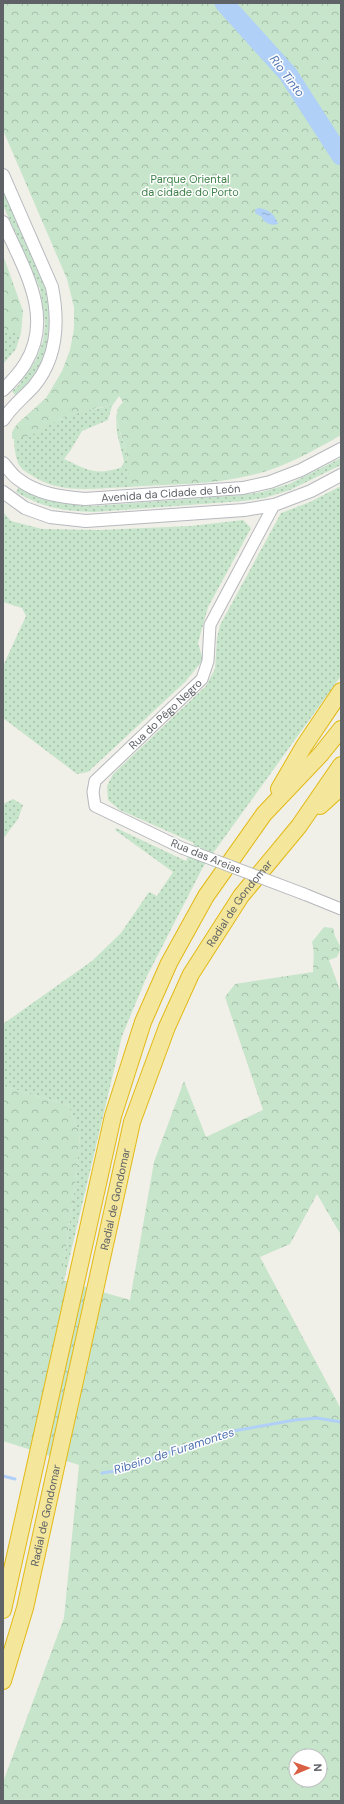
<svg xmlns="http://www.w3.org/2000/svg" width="344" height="1804" viewBox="0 0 344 1804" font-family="'DM Sans',sans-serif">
<defs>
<pattern id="grass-dots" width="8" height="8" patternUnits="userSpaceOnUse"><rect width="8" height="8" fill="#c7e5cb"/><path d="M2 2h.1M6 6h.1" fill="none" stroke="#a5bda9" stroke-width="1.8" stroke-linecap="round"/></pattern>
<pattern id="forest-crowns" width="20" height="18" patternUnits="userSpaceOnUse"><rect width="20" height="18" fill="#c7e5cb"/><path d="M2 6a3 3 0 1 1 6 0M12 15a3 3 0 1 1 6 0" fill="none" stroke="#a5bda9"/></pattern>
<pattern id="water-ripples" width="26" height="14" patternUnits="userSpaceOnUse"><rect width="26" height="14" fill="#b0d0f7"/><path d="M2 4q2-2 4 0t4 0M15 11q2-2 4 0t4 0" fill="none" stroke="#92accc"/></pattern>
</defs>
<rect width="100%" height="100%" fill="#f0efe8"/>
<g fill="url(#grass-dots)">
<path d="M3 188 46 287C55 318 51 354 32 380 27 386 21 391 16 396L12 391 18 386 36 360 43 341 45 323 40 289 3 205Z"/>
<path d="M7 330 21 333 16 349 3 364V331Z"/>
<path d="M112 406 108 420 82 431 70 451 64 459C86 469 96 477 122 467L124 461 117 433 116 418 128 460V487C94 488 61 495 31 475 26 472 21 469 18 463 15 455 14 446 14 438 37 436 43 426 63 418 78 412 95 408 112 406Z"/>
<path d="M341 458V465L290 490 264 498 243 501 94 512C64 511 43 508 16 492L19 487C43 500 66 505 94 506L242 495 262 492 289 484Z"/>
<path d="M341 486V676L203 867 147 976 122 1036 64 1281 61 1280 76 1180 80 1134 68 1105 3 1086V1024L92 961 121 933 149 892 157 896 173 872 115 830 116 828 186 861 194 843 120 810 108 800 107 786 113 774 206 686 215 669 217 638 220 625 281 513 310 502Z"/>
<path d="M3 512 11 521 42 529 99 530 191 526 243 520 251 528 208 607 198 643 203 660 185 682 88 772 77 774 3 718V666L26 616 22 608 3 602Z"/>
<path d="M13 799 23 805 18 819 3 839V804Z"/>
<path d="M3 1799 87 1800 91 1801H3Z"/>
</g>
<g fill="url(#forest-crowns)" fill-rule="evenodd">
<path d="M3 3H341V435C313 451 283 468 252 475 212 485 169 484 128 487V460L116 417 118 408 123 402 119 396 112 406 96 408 62 418 30 436 12 439V432L17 424 46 398 62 371 70 350 74 329V307L67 279 3 130Z"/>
<path d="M3 255 23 311 21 333 3 331Z"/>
<path d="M324 927 333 928 335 936 341 948 337 957 329 960 341 993V1235L317 1194 290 1244 260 1257 341 1409V1801H91L3 1799V1782L64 1618 79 1465 3 1441V1086L68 1105 80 1134 76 1180 61 1280 130 1300 154 1162 184 1081 206 1137 263 1110 225 997 235 984 313 972C313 961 315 953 312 942ZM296 1756H320V1780H296Z"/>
</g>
<path fill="url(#water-ripples)" d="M258 208C268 209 275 214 278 224 271 226 268 224 263 220L262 217 255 213V210Z"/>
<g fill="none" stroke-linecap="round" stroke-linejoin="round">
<g stroke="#b0d0f7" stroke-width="3">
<path d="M102 1473 122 1470 222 1433 295 1420 317 1418 341 1422"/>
<path d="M3 1476 15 1479"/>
</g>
<path stroke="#b0d0f7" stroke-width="19" d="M224 3 288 74 341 156"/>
<g stroke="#b5b7bb" stroke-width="13">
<g id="tertiary">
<path id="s1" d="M182 848 95 806 93 792 95 781 202 679 208 661 210 625 274 505"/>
<path d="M304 894 341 909"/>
</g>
</g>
<g stroke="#b6b9be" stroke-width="14">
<g id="secondary">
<path d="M3 175 52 287C59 322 58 357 34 386 23 398 12 406 3 420"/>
<path d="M3 222C23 268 55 316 25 364 19 374 11 382 3 390"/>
<path id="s2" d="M3 463C8 468 12 475 18 479 37 494 61 497 85 499L243 488 270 482 301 470 341 449"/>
<path d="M3 492 25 508 50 517 86 521 244 510 274 505 311 491 341 475"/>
</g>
</g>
<g stroke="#e2b916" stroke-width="18">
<g id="motorway">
<path d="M279 789 304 746 341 691"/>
<path d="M320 806 341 787"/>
<path d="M3 1610 113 1116 143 1022 169 963 206 896 264 814 321 754 341 729"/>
<path id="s3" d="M3 1681 25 1608 132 1122 167 1027 191 974 241 896 299 826 341 765"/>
</g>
</g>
<use href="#tertiary" stroke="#fff" stroke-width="11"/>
<use href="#secondary" stroke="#fff" stroke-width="12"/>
<use href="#motorway" stroke="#f4e79b" stroke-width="16"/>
<g stroke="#b5b7bb" stroke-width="13" stroke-linecap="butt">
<path id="tertiary-bridge" d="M182 848 304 894"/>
</g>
<use href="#tertiary-bridge" stroke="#fff" stroke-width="11"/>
</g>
<g text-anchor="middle" stroke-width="3" stroke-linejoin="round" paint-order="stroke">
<g font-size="11" fill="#3d8047" stroke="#fff">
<text x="190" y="183">Parque Oriental<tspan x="190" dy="13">da cidade do Porto</tspan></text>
</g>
<g font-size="11" fill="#5f6267" stroke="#fff">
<text dy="4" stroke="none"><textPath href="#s2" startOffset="179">Avenida da Cidade de León</textPath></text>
<text dy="4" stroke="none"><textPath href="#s1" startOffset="219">Rua do Pêgo Negro</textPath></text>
<text transform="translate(206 856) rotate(22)" y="4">Rua das Areias</text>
<text dy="4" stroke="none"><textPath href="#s3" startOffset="819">Radial de Gondomar</textPath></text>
<text dy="4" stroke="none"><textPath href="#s3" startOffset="495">Radial de Gondomar</textPath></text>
<text dy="4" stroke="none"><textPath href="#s3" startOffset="171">Radial de Gondomar</textPath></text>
</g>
<g font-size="12" font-style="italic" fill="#5175b2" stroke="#fff">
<text transform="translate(287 76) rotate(53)" y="4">Rio Tinto</text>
<text transform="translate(174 1451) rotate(-18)" y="4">Ribeiro de Furamontes</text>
</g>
</g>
<rect width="344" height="1804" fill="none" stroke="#5f6267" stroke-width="8"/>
<g transform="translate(308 1768) rotate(88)"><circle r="19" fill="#ffffff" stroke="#bfc0c2"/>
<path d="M0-3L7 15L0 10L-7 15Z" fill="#da6044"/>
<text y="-6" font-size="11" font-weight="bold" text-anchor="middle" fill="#5f6267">N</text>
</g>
</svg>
